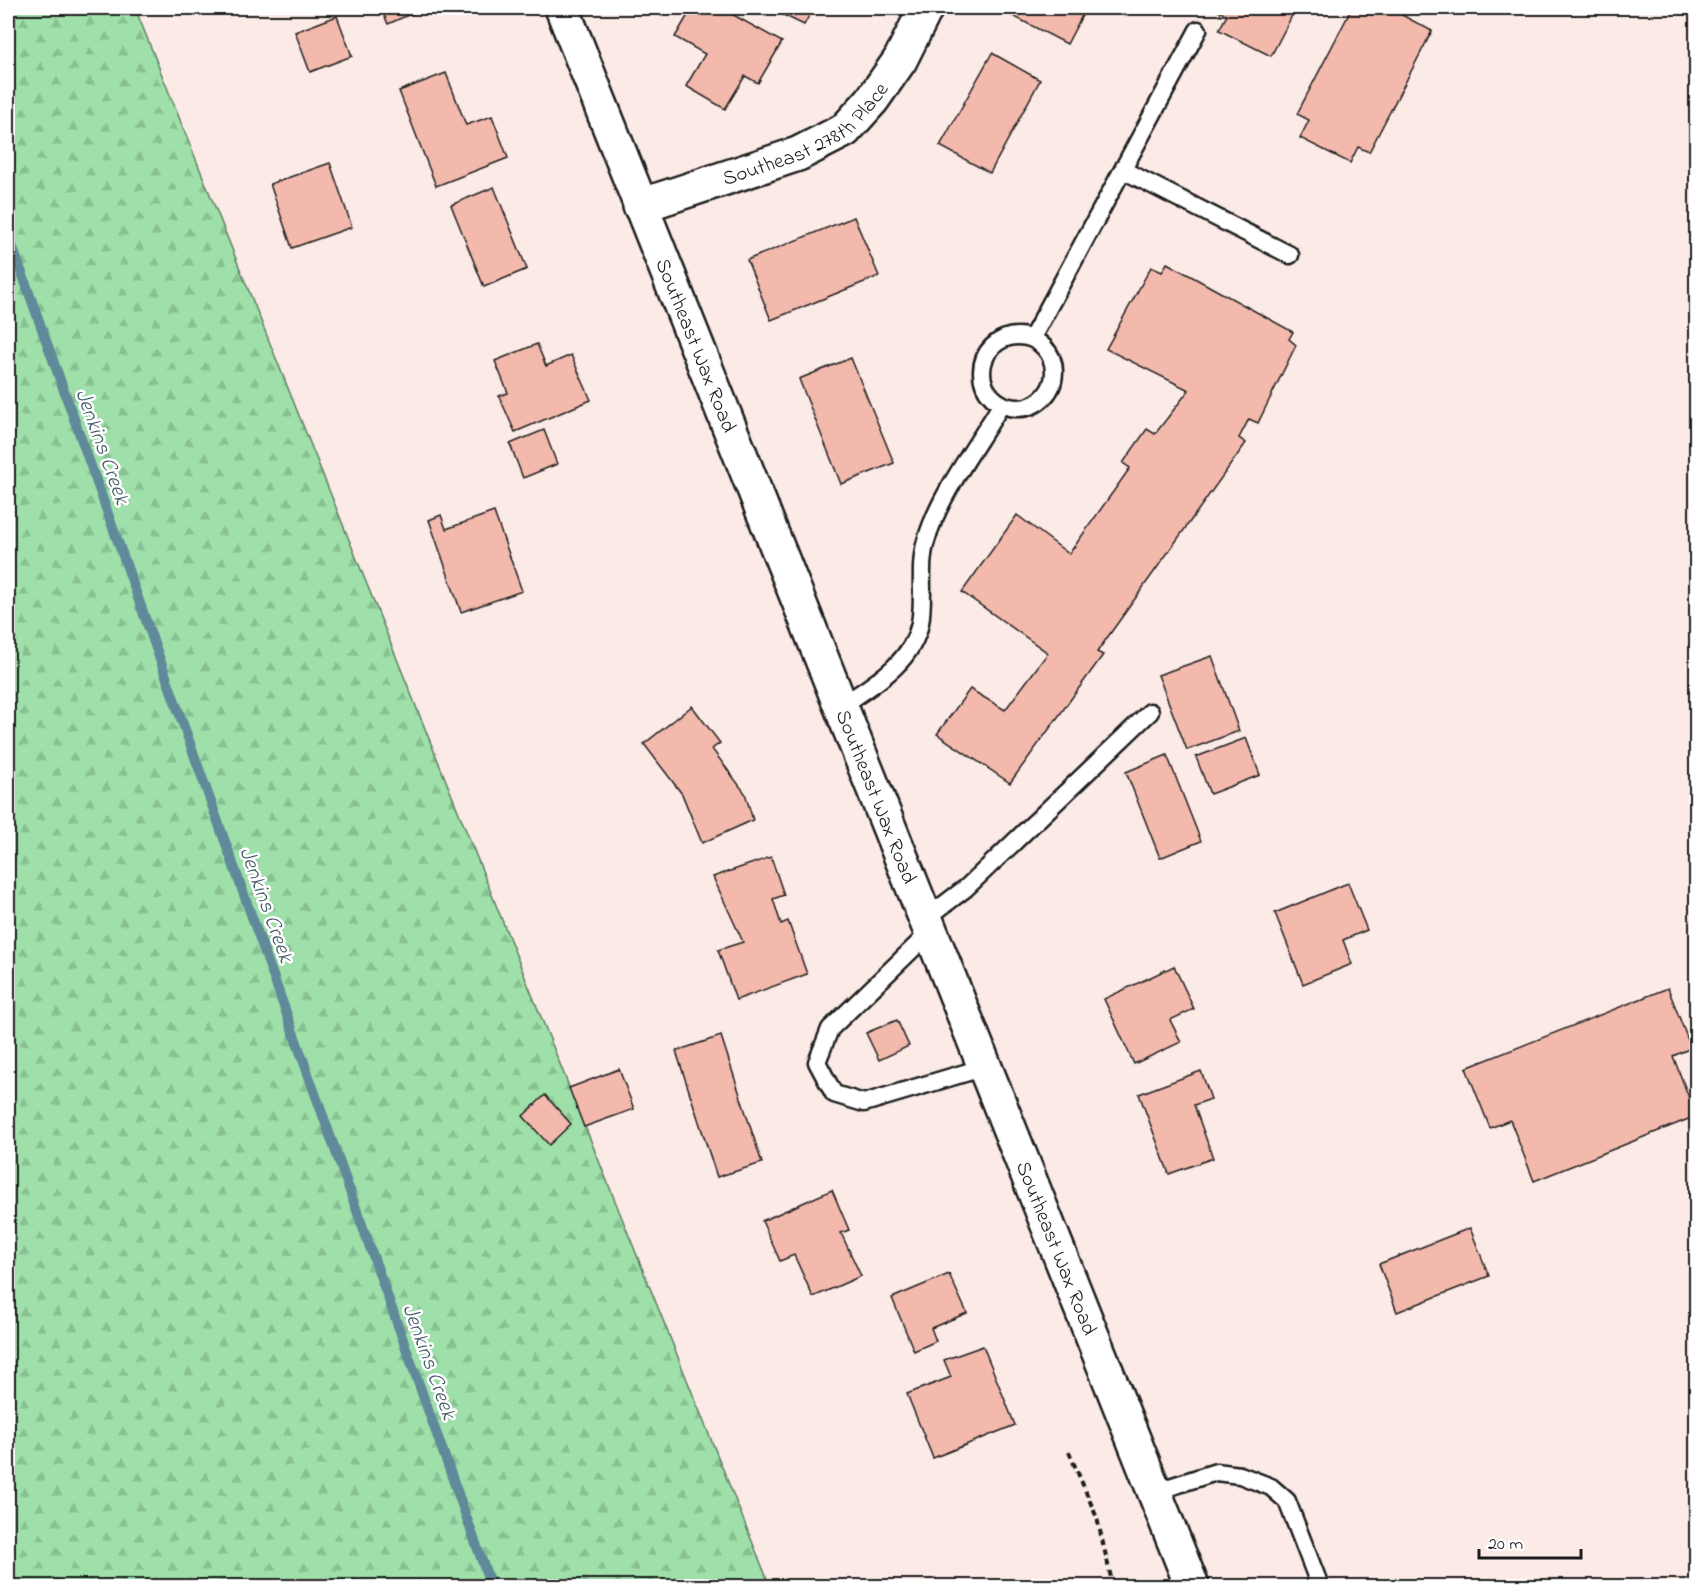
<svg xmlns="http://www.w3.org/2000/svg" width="1704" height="1594" viewBox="0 0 1704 1594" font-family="'Indie Flower',sans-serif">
<defs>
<pattern id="forest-firs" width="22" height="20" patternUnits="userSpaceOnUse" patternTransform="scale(1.5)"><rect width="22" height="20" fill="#9fe0aa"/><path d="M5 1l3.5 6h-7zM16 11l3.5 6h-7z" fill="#88c092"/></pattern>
</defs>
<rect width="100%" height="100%" fill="#fbeae6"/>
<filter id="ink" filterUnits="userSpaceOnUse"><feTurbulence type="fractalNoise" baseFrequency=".0167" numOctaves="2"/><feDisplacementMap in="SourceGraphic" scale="12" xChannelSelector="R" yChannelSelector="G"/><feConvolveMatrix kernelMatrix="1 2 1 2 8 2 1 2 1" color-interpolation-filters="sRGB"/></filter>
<g filter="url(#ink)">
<path fill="url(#forest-firs)" stroke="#5e7e63" stroke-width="1.5" d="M8 8H135L770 1586H8Z"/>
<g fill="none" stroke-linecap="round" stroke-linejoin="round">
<path stroke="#608a9a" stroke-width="10" d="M8 234 491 1586"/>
</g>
<g fill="#f3b9ad" stroke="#1c1c1c" stroke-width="1.5">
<path d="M381 8H424L388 24Z"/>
<path d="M692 8H721L782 42 758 83 745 76 725 109 686 86 705 54 675 37Z"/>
<path d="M769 8H813L804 25Z"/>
<path d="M1015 8H1086L1067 44 1011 15Z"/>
<path d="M1212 8H1296L1271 56 1219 30 1227 15Z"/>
<path d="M1352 8H1401L1403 9 1400 14 1432 31 1369 152 1358 147 1350 163 1300 138 1309 120 1297 114Z"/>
<path d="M337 16 352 56 310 72 295 32Z"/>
<path d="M992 53 1040 80 990 173 940 146Z"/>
<path d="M446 73 466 125 492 116 508 158 436 186 399 91Z"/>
<path d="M330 163 352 227 292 248 270 184Z"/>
<path d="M494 187 527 269 484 287 451 205Z"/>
<path d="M854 217 879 276 771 320 747 260Z"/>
<path d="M1167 263 1293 332 1289 339 1296 345 1258 423 1249 419 1239 438 1246 443 1097 652 1103 655 1010 783 937 734 970 689 1005 710 1048 653 962 592 1017 515 1069 554 1130 468 1123 463 1147 429 1155 434 1189 390 1106 349 1151 267 1162 272Z"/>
<path d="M537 344 546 366 571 355 591 400 515 432 499 396 508 393 495 361Z"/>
<path d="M851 358 894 463 841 484 799 379Z"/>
<path d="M544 430 557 464 523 478 510 444Z"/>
<path d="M494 512 522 591 461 612 429 520 441 515 446 529Z"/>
<path d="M1212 656 1239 731 1187 750 1158 675Z"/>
<path d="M692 706 720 743 712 749 745 793 753 820 702 843 682 794 644 744Z"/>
<path d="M1246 738 1260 775 1210 794 1196 757Z"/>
<path d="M1167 755 1201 841 1160 858 1126 772Z"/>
<path d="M771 857 784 895 773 899 781 924 788 921 807 974 736 1000 718 950 743 942 713 877Z"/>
<path d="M1348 883 1367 930 1343 940 1352 964 1303 984 1275 913Z"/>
<path d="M1174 966 1194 1009 1170 1020 1181 1042 1134 1064 1104 999Z"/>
<path d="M1668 988 1691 1048 1673 1056 1696 1116 1534 1181 1510 1120 1490 1128 1466 1068Z"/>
<path d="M897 1020 909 1046 879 1060 866 1033Z"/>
<path d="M721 1036 762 1163 717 1177 676 1051Z"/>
<path d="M619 1069 634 1109 584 1127 569 1088Z"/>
<path d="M1201 1071 1211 1099 1194 1105 1213 1158 1169 1174 1139 1094Z"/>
<path d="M545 1095 571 1124 549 1145 523 1116Z"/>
<path d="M832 1190 849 1230 841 1233 861 1276 813 1297 794 1255 780 1261 762 1221Z"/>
<path d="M1470 1228 1489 1276 1397 1312 1379 1264Z"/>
<path d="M949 1274 967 1313 931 1328 936 1341 914 1351 892 1298Z"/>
<path d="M983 1346 1015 1425 933 1458 907 1394 951 1377 944 1360Z"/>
</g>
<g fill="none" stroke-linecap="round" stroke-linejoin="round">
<g stroke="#1c1c1c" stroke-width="21">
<g id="lane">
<path d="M1123 170 1290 255"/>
<circle cx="1018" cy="372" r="36"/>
<path d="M1032 338 1198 30"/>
<path d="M840 707C872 685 912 664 920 623 925 596 918 567 926 541 939 495 977 446 1001 405"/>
<path d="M925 919 966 888 1150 712"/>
<path d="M930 932 830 1029 817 1062 834 1094 864 1103 985 1067"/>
<path d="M1154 1492 1216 1472 1240 1475 1271 1487 1287 1501 1320 1586"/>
</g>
</g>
<g stroke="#1c1c1c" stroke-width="38">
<g id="street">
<path id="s1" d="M640 206 798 154 845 130 872 100 900 60 926 8"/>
</g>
</g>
<g stroke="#1c1c1c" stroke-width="38">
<g id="secondary">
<path id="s2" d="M562 8 1192 1586"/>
</g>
</g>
<path stroke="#1c1c1c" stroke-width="4" stroke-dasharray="6 4.5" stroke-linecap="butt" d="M1069 1452 1097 1518 1113 1586"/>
<use href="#lane" stroke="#fff" stroke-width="16"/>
<use href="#street" stroke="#fff" stroke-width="33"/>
<use href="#secondary" stroke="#fff" stroke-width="33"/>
</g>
</g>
<g text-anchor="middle" stroke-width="5" stroke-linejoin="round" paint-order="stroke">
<g font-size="21" fill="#1c1c1c" stroke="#fff">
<text dy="7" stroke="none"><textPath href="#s1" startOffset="183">Southeast 278th Place</textPath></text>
<text dy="7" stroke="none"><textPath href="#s2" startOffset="363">Southeast Wax Road</textPath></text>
<text dy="7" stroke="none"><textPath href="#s2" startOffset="849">Southeast Wax Road</textPath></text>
<text dy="7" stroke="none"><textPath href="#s2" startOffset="1335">Southeast Wax Road</textPath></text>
</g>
<g font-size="22" font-style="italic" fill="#445c66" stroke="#fff">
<text transform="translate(104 446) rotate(70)" y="8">Jenkins Creek</text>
<text transform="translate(268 904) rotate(70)" y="8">Jenkins Creek</text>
<text transform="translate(431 1361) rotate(70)" y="8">Jenkins Creek</text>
</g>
</g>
<rect width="1704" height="1594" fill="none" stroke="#fff" stroke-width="30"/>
<rect x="15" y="15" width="1674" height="1564" fill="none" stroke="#1c1c1c" stroke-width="2" filter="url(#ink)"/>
<path d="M1479 1549v9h102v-9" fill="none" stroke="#1c1c1c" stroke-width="3"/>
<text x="1488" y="1549" font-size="18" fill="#1c1c1c" stroke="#ffffff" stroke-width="4.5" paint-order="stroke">20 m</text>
</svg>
